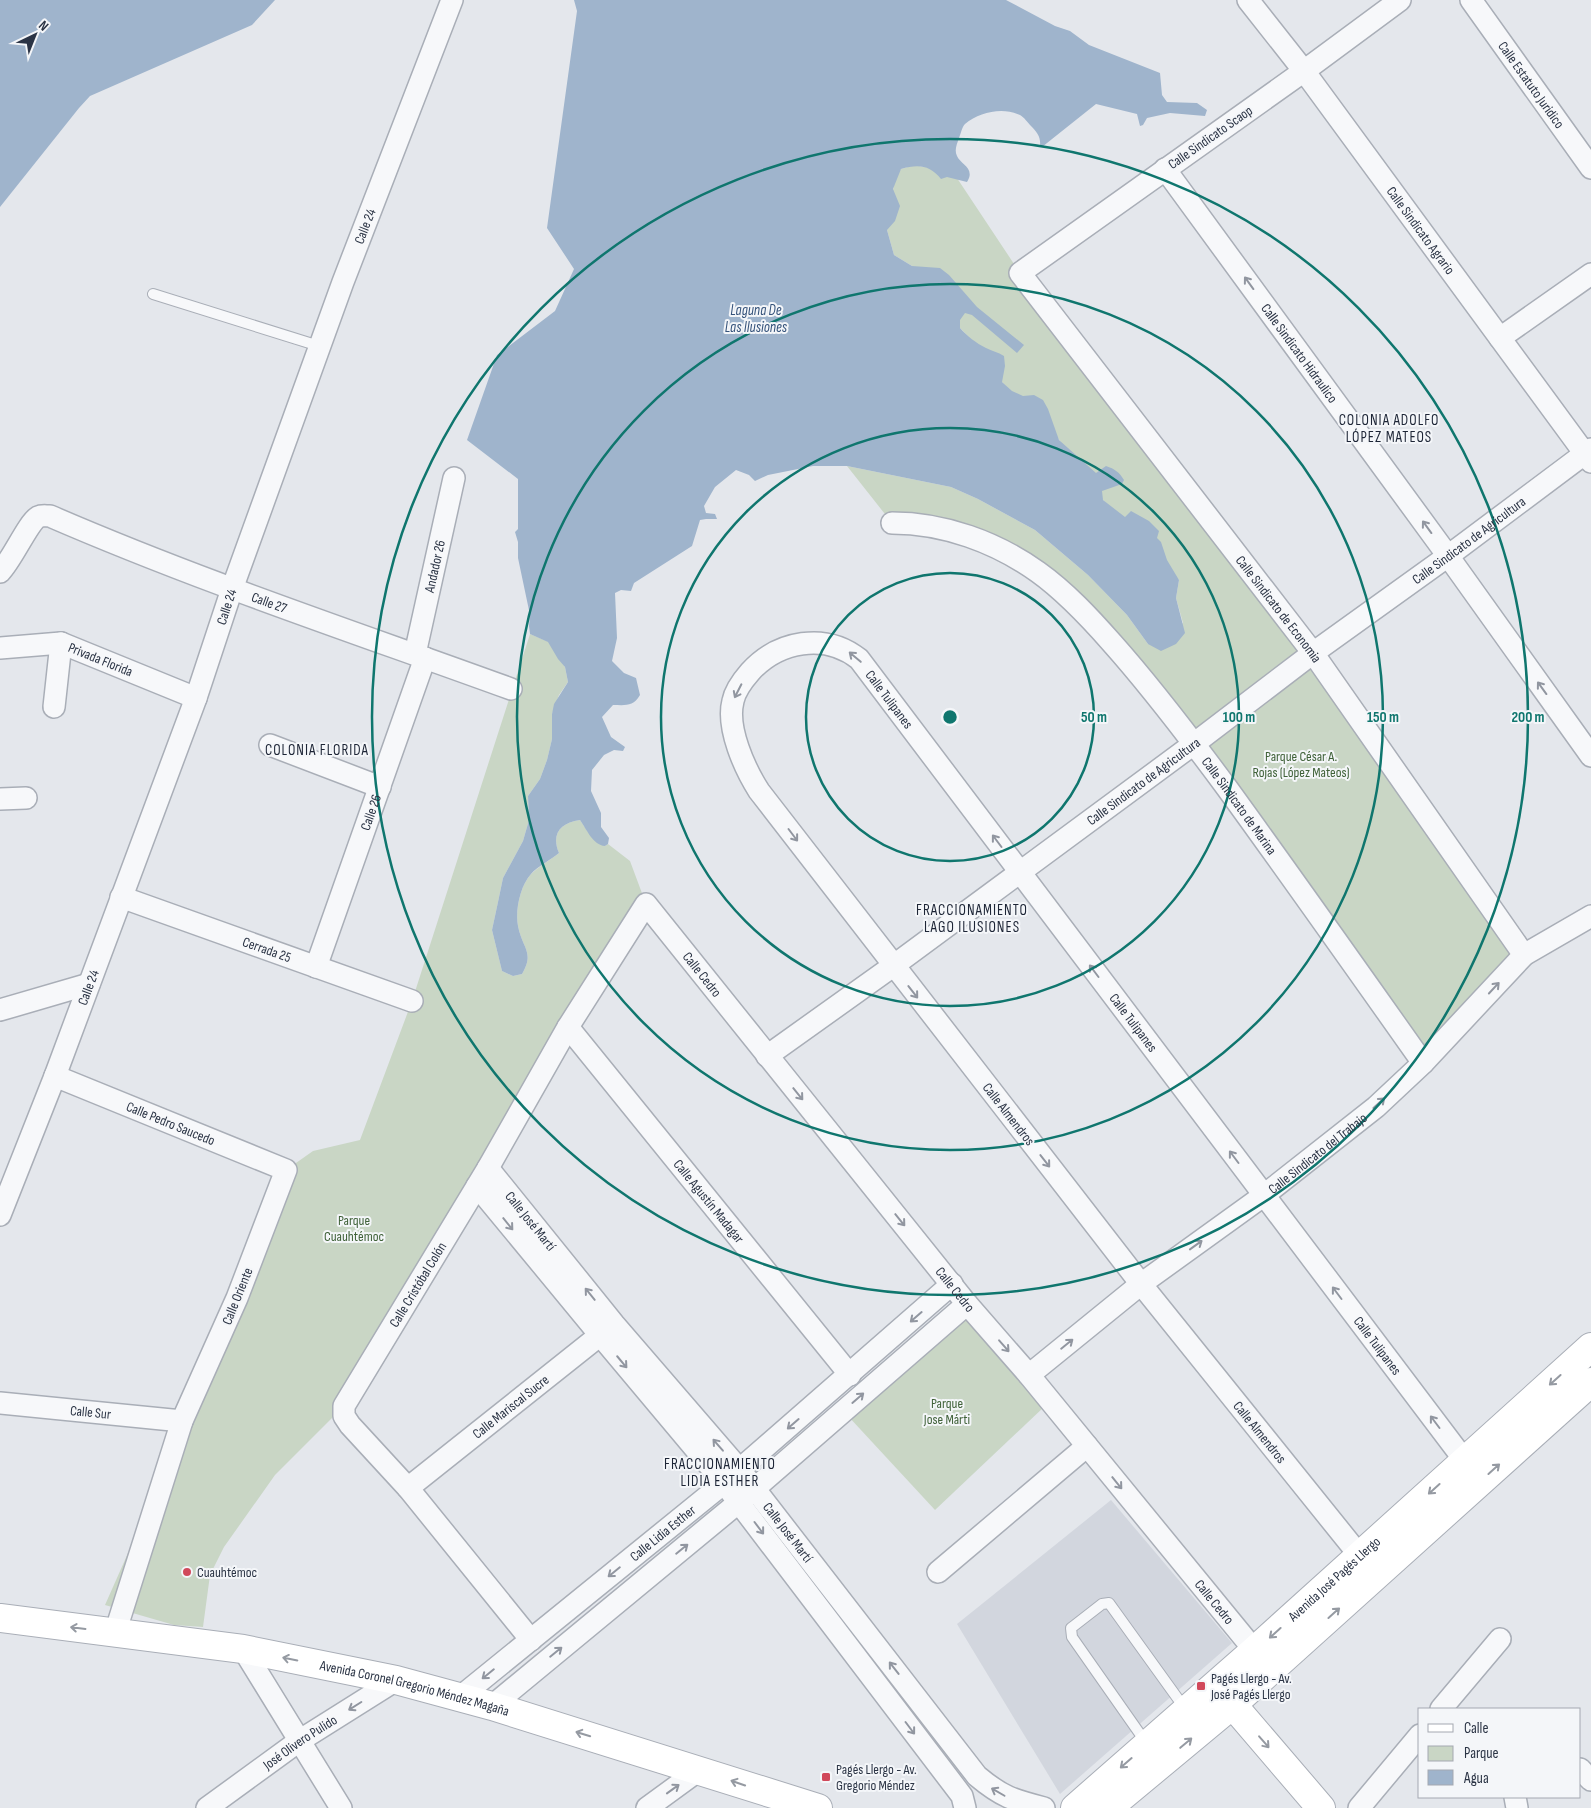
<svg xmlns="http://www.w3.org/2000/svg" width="1591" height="1808" viewBox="0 0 1591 1808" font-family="'Sofia Sans Condensed',sans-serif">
<rect width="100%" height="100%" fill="#e4e7ec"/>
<path fill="#d2d6de" d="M1111 1500 1232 1643 1060 1794 957 1624Z"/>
<g fill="#c9d6c5">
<path d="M915 165 923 167 949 166 1020 273 1524 955 1423 1063 1195 743 1029 566 892 523 847 466 951 487 978 499 1035 530 1088 575 1127 615 1148 644 1183 623 1176 598 1179 580 1103 500 1036 408 1019 400 1002 382 986 355 960 328 912 266 894 255 887 230 895 177 901 169Z"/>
<path d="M530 634 549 642 565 667 568 682 559 695 552 714V739L547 760 540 779 528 796 529 820 523 841 503 878 498 902 492 930 502 971 513 976 522 974C535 952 522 948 518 926 515 911 520 886 531 874 538 867 550 860 559 853 551 834 560 823 580 820L588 832 605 846 608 844 630 861 646 904 344 1406 275 1475 224 1547 210 1575 203 1627 174 1625 105 1605 202 1386 286 1170 313 1151 360 1140 412 1001Z"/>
<path d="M964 1311 1045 1406 935 1510 848 1416Z"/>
</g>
<g fill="#9fb4cc">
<path d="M0 0H275L252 25 90 96 79 108 0 207Z"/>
<path d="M574 0H1006L1055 26 1070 31 1089 45 1160 73 1162 95 1167 102 1197 103 1207 110 1205 116 1170 113 1147 118 1143 125 1140 126 1137 114 1096 104 1042 147 1040 146C1041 137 1037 132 1031 126 1028 123 1024 117 1020 115 1002 107 980 112 965 124 962 127 961 133 959 138 957 144 954 150 957 156 960 164 976 168 967 182L947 177 941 179C930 165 918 164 901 169L893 189 900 206 895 221 887 230 894 255 912 266 940 268 949 275 977 307 1024 345 1017 353 972 315 965 313 960 320V328C967 336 976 343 986 348 992 351 998 352 1004 356L1005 366 1002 382 1012 391 1023 396 1034 395 1043 400 1048 409 1059 440 1096 473 1106 466C1115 469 1119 472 1124 480L1122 484 1102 491 1103 500 1125 517 1131 511 1149 521 1159 531 1157 538 1161 542 1167 560 1179 580 1176 598 1185 633 1176 644 1161 651 1148 644 1127 615 1088 575 1035 530 978 499 951 487 847 466H813L768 475 755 481 749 475 736 470 715 487 704 506 706 513 715 514 717 519H706L700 520 692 546 634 583 631 591 621 590 615 593 617 638 612 661 624 673 636 678 640 695C633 707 625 705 613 705L602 717 611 737 625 747 623 751 614 750 604 755 592 770 591 791 601 813V827L609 838 608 844 605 846C593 845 587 830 580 820 560 823 551 834 559 853 551 860 538 866 531 874 520 886 515 911 518 926 522 948 535 952 522 974L513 976 502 971 492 930 498 902 503 878 523 841 529 820 528 796 540 779 547 760 552 739V714L554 704 568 682 565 667 558 659 548 642 530 634 529 626 530 615 518 558V542L515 532 518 529V479L467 440 497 355 555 311 574 269 547 228 577 11Z"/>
</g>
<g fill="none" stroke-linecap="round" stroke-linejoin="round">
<g stroke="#a9aeb7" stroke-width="12">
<g id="lane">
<path d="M153 294 319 346"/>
<path d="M1147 1744 1072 1637 1071 1628 1075 1625 1102 1604 1109 1603 1186 1710"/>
</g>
</g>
<g stroke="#a9aeb7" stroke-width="24">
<g id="street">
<path id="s1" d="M1248 0 1304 71 1591 462"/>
<path id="s2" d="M1400 0 1304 71 1020 273 1313 653 1524 955"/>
<path id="s3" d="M1471 0 1591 168"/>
<path id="s4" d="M1165 169 1448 556 1591 756"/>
<path d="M1500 338 1591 274"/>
<path id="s5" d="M892 523C944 523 996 542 1038 572 1066 592 1090 618 1112 643 1153 689 1190 738 1227 788 1293 879 1358 971 1423 1063"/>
<path id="s6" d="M0 572C12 560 28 523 38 517 42 515 45 516 50 516 200 581 357 633 511 689"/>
<path id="s7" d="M0 648 61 643 196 698"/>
<path id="s8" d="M415 654 454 478"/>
<path d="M54 707 61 643"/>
<path d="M270 745 380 787"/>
<path d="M0 799 26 798"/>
<path id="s9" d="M121 897 412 1001"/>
<path id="s10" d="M316 967 425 658"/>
<path d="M0 1010 89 984"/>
<path id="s11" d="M568 1027 850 1375"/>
<path id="s12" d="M767 1056 893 966 1195 743 1313 653 1448 556 1591 449"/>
<path id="s13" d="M55 1076 286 1170 237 1298 182 1421 115 1633"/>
<path id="s14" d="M488 1168 614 1324 740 1470 977 1776C1002 1797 1013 1800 1044 1808"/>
<path d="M477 1186 600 1335 724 1483 962 1796 965 1808"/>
<path id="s15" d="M0 1215 55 1076 196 698 232 589 343 282 452 0"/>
<path id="s16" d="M1029 1375 1141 1284 1263 1196 1376 1107 1423 1063 1524 955 1591 916"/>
<path id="s17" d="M0 1403 182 1421"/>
<path id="s18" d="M408 1488 609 1328"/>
<path id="s19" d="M1360 1556 1141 1284 759 791C745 769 726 728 733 701 735 691 743 680 750 672 778 641 825 632 859 659L1465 1461"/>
<path d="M938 1572 1087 1446"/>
<path id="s20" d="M531 1640 408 1488 350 1425 344 1416V1406L488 1168 568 1027 646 904 967 1304 1029 1375 1264 1662"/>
<path d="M243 1649 341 1808"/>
<path id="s21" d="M459 1698 724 1483 952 1284"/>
<path d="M492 1706 739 1502 967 1304"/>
<path d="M1441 1709 1500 1639"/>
<path d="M1580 1769 1591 1780"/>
<path d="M1515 1797 1517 1808"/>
<path id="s22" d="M207 1808 299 1741 396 1680"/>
<path d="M647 1808 699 1770"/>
<path d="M1359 1808 1420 1735"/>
</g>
</g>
<g stroke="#a9aeb7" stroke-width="30">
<g id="secondary">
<path id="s23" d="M0 1618 243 1649 396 1680 492 1706 818 1808"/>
<path d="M1220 1690 1321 1808"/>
<path id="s24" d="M1075 1808 1254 1651 1591 1347"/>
<path d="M1108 1808 1232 1705 1591 1382"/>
</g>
</g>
<use href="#lane" stroke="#f7f8fa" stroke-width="10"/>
<use href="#street" stroke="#f7f8fa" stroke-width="21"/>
<use href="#secondary" stroke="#fff" stroke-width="28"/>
</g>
<defs><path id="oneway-shaft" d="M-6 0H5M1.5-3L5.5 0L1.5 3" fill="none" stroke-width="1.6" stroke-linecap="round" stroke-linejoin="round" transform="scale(1.25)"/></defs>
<g stroke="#9196a0">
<use href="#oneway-shaft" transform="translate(1249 283) rotate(-126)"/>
<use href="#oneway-shaft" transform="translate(1427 527) rotate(-126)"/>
<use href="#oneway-shaft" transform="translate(855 657) rotate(-140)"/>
<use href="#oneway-shaft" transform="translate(1542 688) rotate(-126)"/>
<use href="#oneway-shaft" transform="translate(738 691) rotate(117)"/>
<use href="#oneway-shaft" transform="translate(793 835) rotate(53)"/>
<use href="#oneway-shaft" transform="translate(997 841) rotate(-127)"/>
<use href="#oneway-shaft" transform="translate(1094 971) rotate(-127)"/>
<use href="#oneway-shaft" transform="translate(1494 988) rotate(-47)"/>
<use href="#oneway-shaft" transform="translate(913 992) rotate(52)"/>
<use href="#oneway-shaft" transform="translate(798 1094) rotate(51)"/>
<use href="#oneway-shaft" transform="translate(1379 1103) rotate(-42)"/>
<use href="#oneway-shaft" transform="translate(1234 1157) rotate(-127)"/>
<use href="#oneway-shaft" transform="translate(1045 1161) rotate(52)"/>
<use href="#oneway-shaft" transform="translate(900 1220) rotate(51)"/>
<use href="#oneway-shaft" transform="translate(508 1224) rotate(51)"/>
<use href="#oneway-shaft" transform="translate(1196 1245) rotate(-36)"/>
<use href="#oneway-shaft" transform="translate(1337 1293) rotate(-127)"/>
<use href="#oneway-shaft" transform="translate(590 1294) rotate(-129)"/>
<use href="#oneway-shaft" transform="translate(916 1317) rotate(139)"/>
<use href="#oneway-shaft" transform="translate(1067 1344) rotate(-39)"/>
<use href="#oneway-shaft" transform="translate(1004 1346) rotate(49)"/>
<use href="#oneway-shaft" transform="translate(622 1362) rotate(50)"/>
<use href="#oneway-shaft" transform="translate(858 1398) rotate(-41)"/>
<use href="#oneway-shaft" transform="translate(1435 1422) rotate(-127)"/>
<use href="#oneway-shaft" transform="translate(793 1424) rotate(139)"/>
<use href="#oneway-shaft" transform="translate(718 1445) rotate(-131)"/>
<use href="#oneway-shaft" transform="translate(1117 1483) rotate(51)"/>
<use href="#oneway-shaft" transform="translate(759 1528) rotate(53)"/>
<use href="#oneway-shaft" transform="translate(682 1549) rotate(-39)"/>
<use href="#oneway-shaft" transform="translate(614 1572) rotate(141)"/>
<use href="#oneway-shaft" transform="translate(556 1652) rotate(-39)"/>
<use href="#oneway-shaft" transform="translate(894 1668) rotate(-128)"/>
<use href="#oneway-shaft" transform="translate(488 1674) rotate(141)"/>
<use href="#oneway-shaft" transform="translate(355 1706) rotate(148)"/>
<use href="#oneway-shaft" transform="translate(910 1728) rotate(53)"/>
<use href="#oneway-shaft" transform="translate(673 1789) rotate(-36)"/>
<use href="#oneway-shaft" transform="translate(998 1792) rotate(-150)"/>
</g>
<g stroke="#959aa2">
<use href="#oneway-shaft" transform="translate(1555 1380) rotate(138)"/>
<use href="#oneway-shaft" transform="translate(1494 1469) rotate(-42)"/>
<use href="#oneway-shaft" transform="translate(1434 1489) rotate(138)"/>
<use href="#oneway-shaft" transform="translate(1334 1613) rotate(-42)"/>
<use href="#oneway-shaft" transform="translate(78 1628) rotate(-173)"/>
<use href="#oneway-shaft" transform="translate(1275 1633) rotate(138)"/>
<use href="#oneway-shaft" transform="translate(290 1659) rotate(-169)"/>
<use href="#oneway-shaft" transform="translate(583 1734) rotate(-163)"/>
<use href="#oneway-shaft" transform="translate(1264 1742) rotate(49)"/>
<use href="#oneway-shaft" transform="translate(1186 1743) rotate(-40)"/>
<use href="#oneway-shaft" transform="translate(1126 1763) rotate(139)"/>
<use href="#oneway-shaft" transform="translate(738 1783) rotate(-161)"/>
</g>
<g fill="none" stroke="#0f766e" stroke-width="2.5">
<circle cx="950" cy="717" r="144"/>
<circle cx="950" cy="717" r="289"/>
<circle cx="950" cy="717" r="433"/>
<circle cx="950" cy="717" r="578"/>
</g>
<g fill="#d1495b" stroke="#f4f6f9" stroke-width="2">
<circle cx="187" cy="1572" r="5"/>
<rect x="1196" y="1681" width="10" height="10" rx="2.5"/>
<rect x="821" y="1772" width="10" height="10" rx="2.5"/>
</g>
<g text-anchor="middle" stroke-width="4" stroke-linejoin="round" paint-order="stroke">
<g font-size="14" fill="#2b3445" stroke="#f4f6f9">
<text dy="5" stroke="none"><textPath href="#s3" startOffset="104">Calle Estatuto Juridico</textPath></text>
<text transform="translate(1210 137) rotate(-35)" y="5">Calle Sindicato Scaop</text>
<text dy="5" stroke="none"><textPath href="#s15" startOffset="1054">Calle 24</textPath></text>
<text dy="5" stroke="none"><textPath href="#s1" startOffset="288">Calle Sindicato Agrario</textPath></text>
<text dy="5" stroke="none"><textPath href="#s4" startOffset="228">Calle Sindicato Hidraulico</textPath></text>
<text dy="5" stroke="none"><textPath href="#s12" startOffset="871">Calle Sindicato de Agricultura</textPath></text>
<text dy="5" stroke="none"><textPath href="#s8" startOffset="90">Andador 26</textPath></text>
<text dy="5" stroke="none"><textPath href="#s6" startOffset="315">Calle 27</textPath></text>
<text dy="5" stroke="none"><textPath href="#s15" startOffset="649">Calle 24</textPath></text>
<text dy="5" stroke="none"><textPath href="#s2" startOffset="892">Calle Sindicato de Economia</textPath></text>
<text dy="5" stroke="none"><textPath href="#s7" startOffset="104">Privada Florida</textPath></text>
<text dy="5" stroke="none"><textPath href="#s19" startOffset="1274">Calle Tulipanes</textPath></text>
<text dy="5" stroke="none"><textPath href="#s12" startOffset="466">Calle Sindicato de Agricultura</textPath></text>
<text dy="5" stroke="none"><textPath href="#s5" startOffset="466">Calle Sindicato de Marina</textPath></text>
<text dy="5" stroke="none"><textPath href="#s10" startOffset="164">Calle 26</textPath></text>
<text dy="5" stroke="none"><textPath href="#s9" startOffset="155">Cerrada 25</textPath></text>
<text dy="5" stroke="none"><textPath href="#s20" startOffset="978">Calle Cedro</textPath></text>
<text dy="5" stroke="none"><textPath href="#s15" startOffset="244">Calle 24</textPath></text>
<text dy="5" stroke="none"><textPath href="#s19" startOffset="1679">Calle Tulipanes</textPath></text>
<text transform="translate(1009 1114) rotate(52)" y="5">Calle Almendros</text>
<text dy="5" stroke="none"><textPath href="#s13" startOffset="125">Calle Pedro Saucedo</textPath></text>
<text dy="5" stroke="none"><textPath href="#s16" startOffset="364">Calle Sindicato del Trabajo</textPath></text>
<text dy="5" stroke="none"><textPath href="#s11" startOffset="224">Calle Agustín Madagar</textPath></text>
<text dy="5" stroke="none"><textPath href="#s14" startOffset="68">Calle José Martí</textPath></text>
<text dy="5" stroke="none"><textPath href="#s20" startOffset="444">Calle Cristóbal Colón</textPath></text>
<text dy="5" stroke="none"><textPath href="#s20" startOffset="1382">Calle Cedro</textPath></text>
<text transform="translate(237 1296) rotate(-68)" y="5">Calle Oriente</text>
<text dy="5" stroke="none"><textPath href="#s19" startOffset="2084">Calle Tulipanes</textPath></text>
<text dy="5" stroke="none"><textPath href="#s18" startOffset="131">Calle Mariscal Sucre</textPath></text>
<text dy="5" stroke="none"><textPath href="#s17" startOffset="91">Calle Sur</textPath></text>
<text transform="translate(1260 1432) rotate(51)" y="5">Calle Almendros</text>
<text dy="5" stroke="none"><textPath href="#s21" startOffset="262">Calle Lidia Esther</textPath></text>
<text dy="5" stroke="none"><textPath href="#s14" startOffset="472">Calle José Martí</textPath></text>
<text dy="5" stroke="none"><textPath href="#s24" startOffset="346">Avenida José Pagés Llergo</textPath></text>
<text dy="5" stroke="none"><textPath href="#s20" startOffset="1788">Calle Cedro</textPath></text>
<text dy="5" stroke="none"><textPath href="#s23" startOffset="421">Avenida Coronel Gregorio Méndez Magaña</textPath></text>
<text dy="5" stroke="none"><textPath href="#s22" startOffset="114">José Olivero Pulido</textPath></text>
</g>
<g font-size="14" fill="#3f6138" stroke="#f4f6f9">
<text x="1301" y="761">Parque César A.<tspan x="1301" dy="16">Rojas (López Mateos)</tspan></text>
<text x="354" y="1225">Parque<tspan x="354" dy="16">Cuauhtémoc</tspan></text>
<text x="947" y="1408">Parque<tspan x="947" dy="16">Jose Márti</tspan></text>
</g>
<g font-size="14" fill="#2b3445" stroke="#f4f6f9" text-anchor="start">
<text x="197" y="1577">Cuauhtémoc</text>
<text x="1211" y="1683">Pagés Llergo - Av.<tspan x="1211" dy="16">José Pagés Llergo</tspan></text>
<text x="836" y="1774">Pagés Llergo - Av.<tspan x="836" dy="16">Gregorio Méndez</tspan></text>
</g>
<g font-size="15" font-style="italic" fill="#34527a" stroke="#f4f6f9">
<text x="756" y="315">Laguna De<tspan x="756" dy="17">Las Ilusiones</tspan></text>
</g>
<g font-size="15" letter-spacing="1" fill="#1d2536" stroke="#f4f6f9">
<text x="1389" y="425">COLONIA ADOLFO<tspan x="1389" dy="17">LÓPEZ MATEOS</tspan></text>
<text x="317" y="755">COLONIA FLORIDA</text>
<text x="972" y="915">FRACCIONAMIENTO<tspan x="972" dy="17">LAGO ILUSIONES</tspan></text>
<text x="720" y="1469">FRACCIONAMIENTO<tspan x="720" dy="17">LIDIA ESTHER</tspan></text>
</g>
</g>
<circle cx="950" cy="717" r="8" fill="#0f766e" stroke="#f4f6f9" stroke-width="2.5"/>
<g font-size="15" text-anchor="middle" font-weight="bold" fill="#0f766e" stroke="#f4f6f9" stroke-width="4" stroke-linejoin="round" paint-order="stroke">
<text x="1094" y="722">50 m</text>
<text x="1239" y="722">100 m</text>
<text x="1383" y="722">150 m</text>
<text x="1528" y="722">200 m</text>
</g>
<rect x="1418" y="1708" width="162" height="90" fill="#f4f6f9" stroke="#a4a8b1"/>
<rect x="1428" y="1724" width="25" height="8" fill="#ffffff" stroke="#a4a8b1"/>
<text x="1464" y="1733" font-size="15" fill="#2b3445">Calle</text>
<rect x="1428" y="1746" width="25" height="15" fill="#c9d6c5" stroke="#a4a8b1"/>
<text x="1464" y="1758" font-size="15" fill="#2b3445">Parque</text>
<rect x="1428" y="1770" width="25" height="15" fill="#9fb4cc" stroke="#a4a8b1"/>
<text x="1464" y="1783" font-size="15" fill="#2b3445">Agua</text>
<g transform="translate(35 35) rotate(43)" stroke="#f4f6f9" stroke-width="4" paint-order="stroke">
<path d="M0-4L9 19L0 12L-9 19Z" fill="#2b3445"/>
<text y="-8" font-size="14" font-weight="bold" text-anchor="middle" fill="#2b3445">N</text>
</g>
</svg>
